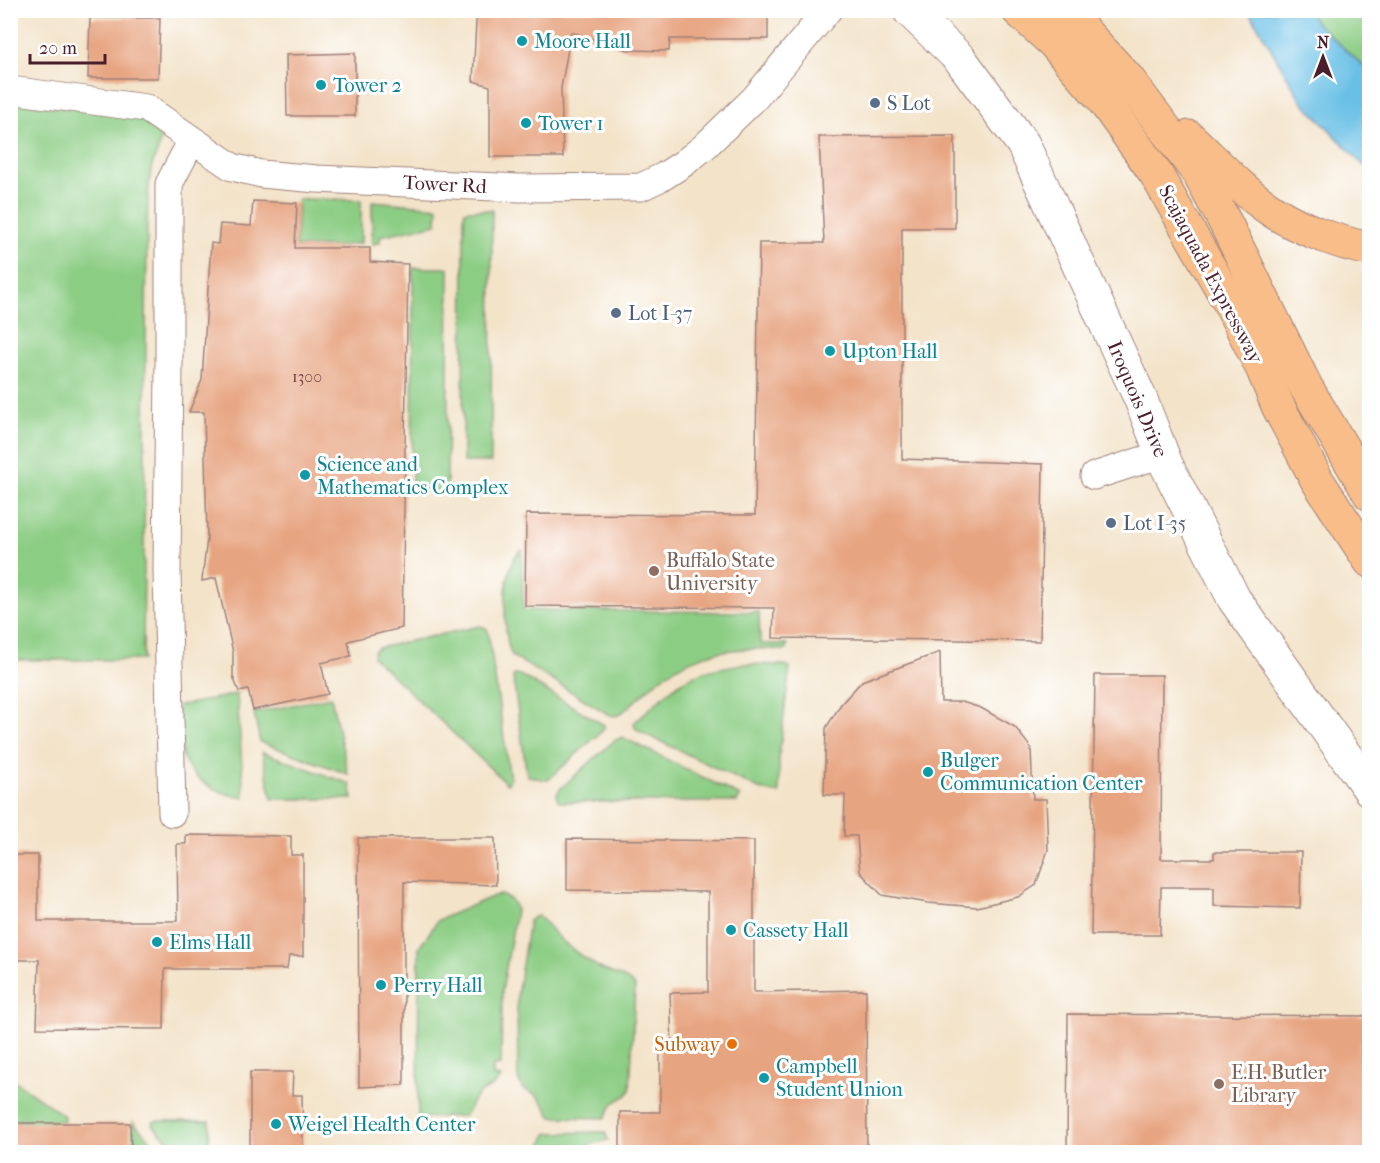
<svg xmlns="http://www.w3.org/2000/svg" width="1380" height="1163" viewBox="0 0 1380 1163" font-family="'IM FELL French Canon',serif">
<rect width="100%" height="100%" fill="#fff"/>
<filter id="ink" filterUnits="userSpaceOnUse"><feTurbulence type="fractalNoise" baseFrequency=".0167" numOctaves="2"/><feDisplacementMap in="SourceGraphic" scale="12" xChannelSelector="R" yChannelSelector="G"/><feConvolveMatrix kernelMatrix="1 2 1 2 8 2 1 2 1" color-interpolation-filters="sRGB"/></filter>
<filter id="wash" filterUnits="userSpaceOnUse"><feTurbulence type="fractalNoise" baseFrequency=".008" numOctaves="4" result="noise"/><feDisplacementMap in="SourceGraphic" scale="24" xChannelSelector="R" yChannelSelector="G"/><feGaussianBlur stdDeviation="1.35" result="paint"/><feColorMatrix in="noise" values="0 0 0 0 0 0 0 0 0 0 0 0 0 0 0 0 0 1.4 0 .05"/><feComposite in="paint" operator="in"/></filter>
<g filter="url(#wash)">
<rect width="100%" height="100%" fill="#f3e3c9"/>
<g fill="#8ccd84" stroke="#6b7658" stroke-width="1.5">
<path d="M1308 11H1369V71L1315 22Z"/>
<path d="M11 102 137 115C144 120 156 125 159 133 163 144 155 156 152 166 147 185 148 207 147 227L143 660H11Z"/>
<path d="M298 199 361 200V243L340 246 296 247Z"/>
<path d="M372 201 438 207 437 224 380 236V243L372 244Z"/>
<path d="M468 210H492L491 462H463L464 216 465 211Z"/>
<path d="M413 268H449L447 490H412Z"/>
<path d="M522 550 523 610 759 612 760 644H787L786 649 784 650C735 646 696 650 657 681 644 692 632 705 619 715L614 716 608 714 512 656C502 637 501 561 522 550Z"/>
<path d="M480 626 486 628 488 631 510 779 509 782 507 784 373 657 374 651 378 648Z"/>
<path d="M742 664 785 665 790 667 779 756V793H774L759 789 639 731C636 729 634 727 634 723 652 707 671 686 693 676 708 669 725 667 742 664Z"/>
<path d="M514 675H520L604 725V728L602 731 548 780C543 781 535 776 527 776L513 678Z"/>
<path d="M237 694 244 797C217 795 186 778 181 749 178 735 179 720 178 706Z"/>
<path d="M331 697 348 774 260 742 254 713Z"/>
<path d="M622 737 736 794 740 797 737 802H562L558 801 557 794 560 789 614 741Z"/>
<path d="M262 752 350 784 353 799H272Z"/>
<path d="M502 895C510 898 515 902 516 911L502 991 501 1065 493 1066V1076L501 1077C498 1086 485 1088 478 1095 471 1101 470 1111 464 1116L418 1118 419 948 438 920 494 896Z"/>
<path d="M538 916 540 917C556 937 576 954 598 967 609 974 628 976 635 987L630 1091 627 1095 613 1103 605 1118 552 1117C547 1111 544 1102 538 1097 529 1088 522 1094 518 1078L517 996 529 921 534 917Z"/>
<path d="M11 1078 64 1116V1121H11Z"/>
<path d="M155 1121H210L209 1144 200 1148 174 1147 152 1124 153 1122Z"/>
<path d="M133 1122 161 1151 162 1152H134Z"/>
<path d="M605 1132 608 1140 590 1145 579 1152H538L547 1134 550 1133Z"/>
</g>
<path fill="#69c0e6" stroke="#5a7088" stroke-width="1.5" d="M1247 11H1308L1315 22 1369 71V168L1363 165 1300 99 1253 18Z"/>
<g id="blocks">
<g fill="#e7a481">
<path d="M479 10 768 12V39H670L669 51 628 50 571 32 561 88 563 157H490V86L473 81 476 21Z"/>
<path d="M90 18H160L158 78H88Z"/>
<path d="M355 53V116H287L286 55Z"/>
<path d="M955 136V228H902V459L1043 464 1040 641 773 638 774 608 525 606 526 514 755 515 759 243H824L819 137Z"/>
<path d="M253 201 297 203 295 248H370V262L408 264 402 628 348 641 351 656 321 663 328 694 253 710 248 690 239 692 233 676V652L216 578 202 581 207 538 204 412H189L202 380 211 243 218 244 220 224 251 226Z"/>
<path d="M940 652 941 702H962L981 708 1015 727 1031 748 1033 799H1046L1048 850 1036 885 1018 897 977 907 928 903 882 895 860 872 857 836H844L845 795H824L826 728 841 704 862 681Z"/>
<path d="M1095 675H1162L1161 859H1214V852H1301L1300 908 1214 906V887H1161L1160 935H1091Z"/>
<path d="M186 835 291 836V855H303V956H289L287 969H165L164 1029 37 1028 39 960H10V855H38V921H178L177 844H186Z"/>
<path d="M358 838H495L496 885 404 882V1085L359 1087Z"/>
<path d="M567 839 754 841V992L866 990 867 1152H620V1112H660V1045H672L670 993 708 992V892L567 890Z"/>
<path d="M1068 1014 1370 1016V1152H1067Z"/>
<path d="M250 1072H293L292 1095H302L303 1152H250Z"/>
<path d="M10 1123H130L131 1152H10Z"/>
</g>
</g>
</g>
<g filter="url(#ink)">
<use href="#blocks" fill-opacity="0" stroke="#9e817a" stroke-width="1.5"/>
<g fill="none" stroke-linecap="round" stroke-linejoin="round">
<g stroke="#9e817a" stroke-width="29">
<g id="minor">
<path d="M10 90 146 108 232 167 261 174 317 179 520 188 641 187 664 176 684 163 704 147 754 99 828 10"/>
<path d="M1094 476 1162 454"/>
<path d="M172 813 167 570 169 364V184L192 140"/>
</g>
</g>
<g stroke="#9e817a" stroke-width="35">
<path id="tertiary" d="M909 10 960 59 1023 144 1141 400 1166 464 1234 599 1370 790"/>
</g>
<g stroke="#9e817a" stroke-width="35">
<g id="trunk">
<path d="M1018 10 1053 42 1101 97 1156 174 1228 300 1263 370 1278 406 1317 480 1370 561"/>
<path d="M1064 10 1127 78 1199 174 1226 224 1306 387 1370 494"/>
<path d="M1189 137C1215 161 1242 191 1271 210 1298 228 1338 243 1370 249"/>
</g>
</g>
<use href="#minor" stroke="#fff" stroke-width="27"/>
<use href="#tertiary" stroke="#fff" stroke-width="33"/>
<use href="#trunk" stroke="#f8bd89" stroke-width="33"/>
</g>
</g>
<g fill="#0f9aa8" stroke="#fff" stroke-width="2">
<circle cx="522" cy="41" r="6"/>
<circle cx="321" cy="85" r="6"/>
<circle cx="526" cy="123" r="6"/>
<circle cx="830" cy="351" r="6"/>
<circle cx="305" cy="475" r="6"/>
<circle cx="928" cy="772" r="6"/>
<circle cx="731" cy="930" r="6"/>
<circle cx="157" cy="942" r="6"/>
<circle cx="381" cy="985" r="6"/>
<circle cx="764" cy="1078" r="6"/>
<circle cx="276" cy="1124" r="6"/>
</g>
<g fill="#5c6f8a" stroke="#fff" stroke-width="2">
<circle cx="875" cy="103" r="6"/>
<circle cx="616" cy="313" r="6"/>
<circle cx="1111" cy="523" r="6"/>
</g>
<g fill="#8d6e63" stroke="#fff" stroke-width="2">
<circle cx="654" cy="571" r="6"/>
<circle cx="1219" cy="1084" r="6"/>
</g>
<circle fill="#e8710a" stroke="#fff" stroke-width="2" cx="732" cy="1044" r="6"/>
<g text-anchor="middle" stroke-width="6" stroke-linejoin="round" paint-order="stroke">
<g font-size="16" fill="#714040">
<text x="307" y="382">1300</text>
</g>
<g font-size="20" fill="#0d838f" stroke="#fff" text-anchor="start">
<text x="534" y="48">Moore Hall</text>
<text x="333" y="92">Tower 2</text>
<text x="538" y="130">Tower 1</text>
<text x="842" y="358">Upton Hall</text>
<text x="317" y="471">Science and<tspan x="317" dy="23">Mathematics Complex</tspan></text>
<text x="940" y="767">Bulger<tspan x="940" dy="23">Communication Center</tspan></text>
<text x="743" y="937">Cassety Hall</text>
<text x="169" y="949">Elms Hall</text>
<text x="393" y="992">Perry Hall</text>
<text x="776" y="1073">Campbell<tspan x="776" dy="23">Student Union</tspan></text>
<text x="288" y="1131">Weigel Health Center</text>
</g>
<g font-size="20" fill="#4e5e75" stroke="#fff" text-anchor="start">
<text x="887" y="110">S Lot</text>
<text x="628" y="320">Lot I-37</text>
<text x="1123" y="530">Lot I-35</text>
</g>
<g font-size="20" fill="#4a1f2b" stroke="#fff">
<text transform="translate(445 184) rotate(3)" y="7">Tower Rd</text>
<text transform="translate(1211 274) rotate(62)" y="7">Scajaquada Expressway</text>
<text transform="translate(1138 399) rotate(67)" y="7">Iroquois Drive</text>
</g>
<g font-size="20" fill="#785e54" stroke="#fff" text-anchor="start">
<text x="666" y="567">Buffalo State<tspan x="666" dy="23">University</tspan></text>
<text x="1231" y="1079">E.H. Butler<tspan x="1231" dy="23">Library</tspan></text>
</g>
<g font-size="20" fill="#c56008" stroke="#fff" text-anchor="end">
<text x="720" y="1051">Subway</text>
</g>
</g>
<rect width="1380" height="1163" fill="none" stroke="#fff" stroke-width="36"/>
<g transform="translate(1323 57)" stroke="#ffffff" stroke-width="4.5" paint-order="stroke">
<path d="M0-4.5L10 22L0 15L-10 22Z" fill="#4a1f2b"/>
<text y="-9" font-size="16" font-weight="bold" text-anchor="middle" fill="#4a1f2b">N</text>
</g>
<path d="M30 54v9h75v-9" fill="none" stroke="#4a1f2b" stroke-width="3"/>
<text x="39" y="54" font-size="18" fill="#4a1f2b" stroke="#ffffff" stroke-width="4.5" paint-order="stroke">20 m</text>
</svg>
